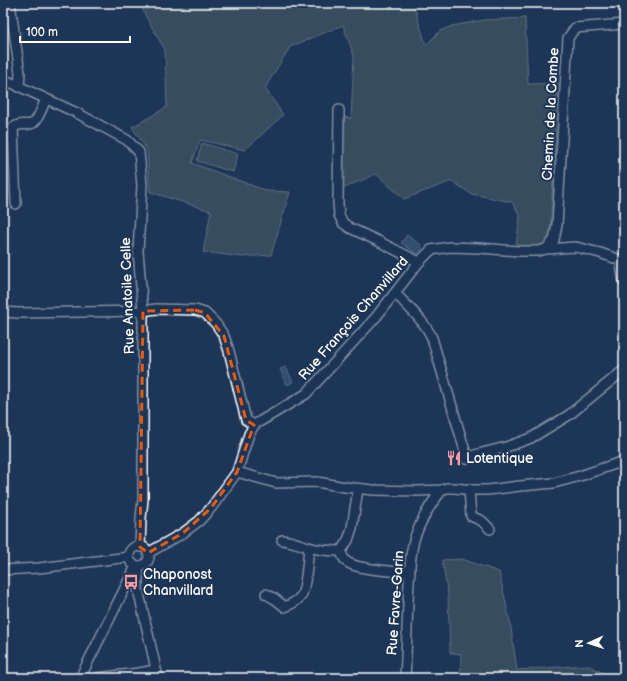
<svg xmlns="http://www.w3.org/2000/svg" width="627" height="681" viewBox="0 0 627 681" font-family="'Balsamiq Sans',sans-serif">
<rect width="100%" height="100%" fill="#1d3557"/>
<filter id="ink" filterUnits="userSpaceOnUse"><feTurbulence type="fractalNoise" baseFrequency=".025" numOctaves="2"/><feDisplacementMap in="SourceGraphic" scale="8" xChannelSelector="R" yChannelSelector="G"/><feConvolveMatrix kernelMatrix="1 2 1 2 8 2 1 2 1" color-interpolation-filters="sRGB"/></filter>
<g filter="url(#ink)">
<g fill="#586c67" stroke="#acb6b3">
<path d="M140 3H413L426 45 440 31 452 26 484 20 525 18 528 84 558 83 550 236 542 246H516L520 216 512 202 471 194 452 181 404 199 376 174 342 189V117L351 118 354 56 343 25 290 47 265 88 283 115 245 150 200 140 192 163 267 191 290 192 271 255 242 257 203 252 211 211 150 192 147 150 132 127 167 107 165 50 145 15Z"/>
<path d="M202 143 238 154 233 172 197 161Z"/>
<path d="M462 559 499 572 510 621 517 670 587 665 614 678H460L461 654 450 653 448 595 442 560Z"/>
</g>
<g fill="#516d90" stroke="#97a7bc">
<path d="M407 235 421 245 422 249 417 254 401 243Z"/>
<path d="M286 367 293 382 287 385 280 369Z"/>
</g>
<g fill="none" stroke-linecap="round" stroke-linejoin="round">
<g stroke="#fff" stroke-width="12">
<g id="street">
<path d="M10 3 20 73 19 87"/>
<path d="M3 79 77 113 127 140 139 152 142 185 138 251 143 311V500L141 518 140 547"/>
<path d="M339 110 338 203 339 215 343 223 350 228 378 241 419 262"/>
<path d="M16 204 13 128C20 122 24 126 31 124 38 122 43 105 46 99"/>
<path d="M546 249 554 240 557 225 568 38 575 28 624 24"/>
<path d="M620 260 624 282"/>
<path d="M394 294 399 297C411 310 425 322 432 338L465 451 466 459 478 454 506 447 531 438 569 415 624 370"/>
<path d="M3 312 18 313 143 311 156 309 195 310 205 313 216 324 224 336 229 351 246 420 254 425"/>
<path d="M237 472 276 483 317 482 345 487 373 490 417 491 442 490 447 488H454L473 490H488L520 486 554 483 580 476 624 461"/>
<path d="M358 489 352 528 348 540 341 551C342 555 344 560 347 562 357 570 395 571 410 573"/>
<path d="M469 489 471 516 482 521 490 529"/>
<path d="M282 540C292 541 299 544 308 547 318 550 330 551 341 551"/>
<circle cx="139" cy="556" r="10"/>
<path d="M148 553 183 533 199 521 211 508 237 472 249 434 254 425 306 394 376 317 419 262 431 250 450 247 479 248 519 251H538L546 249 576 247 600 253 620 260 624 259"/>
<path d="M139 566 138 580V589L158 678"/>
<path d="M3 570 39 568 129 557"/>
<path d="M266 594 275 599 285 607C291 604 297 602 301 596 306 589 308 557 309 547"/>
<path d="M80 678 136 566"/>
<path d="M96 678 139 673 155 670"/>
<path d="M405 678C407 646 407 615 409 583 410 567 410 550 416 534 422 519 431 503 442 490"/>
</g>
</g>
<use href="#street" stroke="#1d3557" stroke-width="9"/>
</g>
</g>
<path d="M0 0H627V681H0ZM195 310 205 313 224 336 246 420 254 425 237 472 211 508 183 533 148 553 140 547 143 311Z" fill="#1d3557" fill-opacity=".55" fill-rule="evenodd"/>
<path fill="none" stroke="#e8590c" stroke-width="3" stroke-dasharray="8 5" stroke-linejoin="round" d="M195 310 205 313 224 336 246 420 254 425 237 472 211 508 183 533 148 553 140 547 143 311Z"/>
<defs>
<g id="restaurant-bare" transform="scale(1.2)"><path d="M-5-6h1v4h1v-4h1v4h1v-4h1v5L-1.5 .5V6h-2V.5L-5-1ZM5-6V6H3V1.5H1.5Q1.5-4 5-6Z" fill="#ff9aa2" stroke="#1d3557" stroke-width="2.5" paint-order="stroke"/></g>
<g id="bus-bare" transform="scale(1.2)"><path d="M-5-6H5V4H4V6H2V4H-2V6H-4V4H-5ZM-3.5-4V0h7V-4ZM-3.5 1.2v1.5H-2V1.2ZM2 1.2v1.5H3.5V1.2Z" fill="#ff9aa2" stroke="#1d3557" stroke-width="2.5" paint-order="stroke"/></g>
</defs>
<g fill-rule="evenodd">
<use href="#restaurant-bare" x="454" y="458"/>
<use href="#bus-bare" x="131" y="582"/>
</g>
<g text-anchor="middle" stroke-width="4" stroke-linejoin="round" paint-order="stroke">
<g font-size="14" fill="#fff" stroke="#1d3557">
<text transform="translate(550 114) rotate(-87)" y="5">Chemin de la Combe</text>
<text transform="translate(127 296) rotate(-92)" y="5">Rue Anatoile Celle</text>
<text transform="translate(353 318) rotate(-49)" y="5">Rue François Chanvillard</text>
<text transform="translate(395 603) rotate(-86)" y="5">Rue Favre-Garin</text>
</g>
<g font-size="14" fill="#fff" stroke="#1d3557" text-anchor="start">
<text x="466" y="463">Lotentique</text>
<text x="143" y="579">Chaponost<tspan x="143" dy="16">Chanvillard</tspan></text>
</g>
</g>
<rect width="627" height="681" fill="none" stroke="#1d3557" stroke-width="16"/>
<rect x="8" y="8" width="611" height="665" fill="none" stroke="#fff" stroke-width="1.5" filter="url(#ink)"/>
<g transform="translate(589 643) rotate(267)" stroke="#1d3557" stroke-width="3" paint-order="stroke">
<path d="M0-3L7 15L0 10L-7 15Z" fill="#ffffff"/>
<text y="-6" font-size="11" font-weight="bold" text-anchor="middle" fill="#ffffff">N</text>
</g>
<path d="M20 36v6h110v-6" fill="none" stroke="#ffffff" stroke-width="2"/>
<text x="26" y="36" font-size="12" fill="#ffffff" stroke="#1d3557" stroke-width="3" paint-order="stroke">100 m</text>
</svg>
